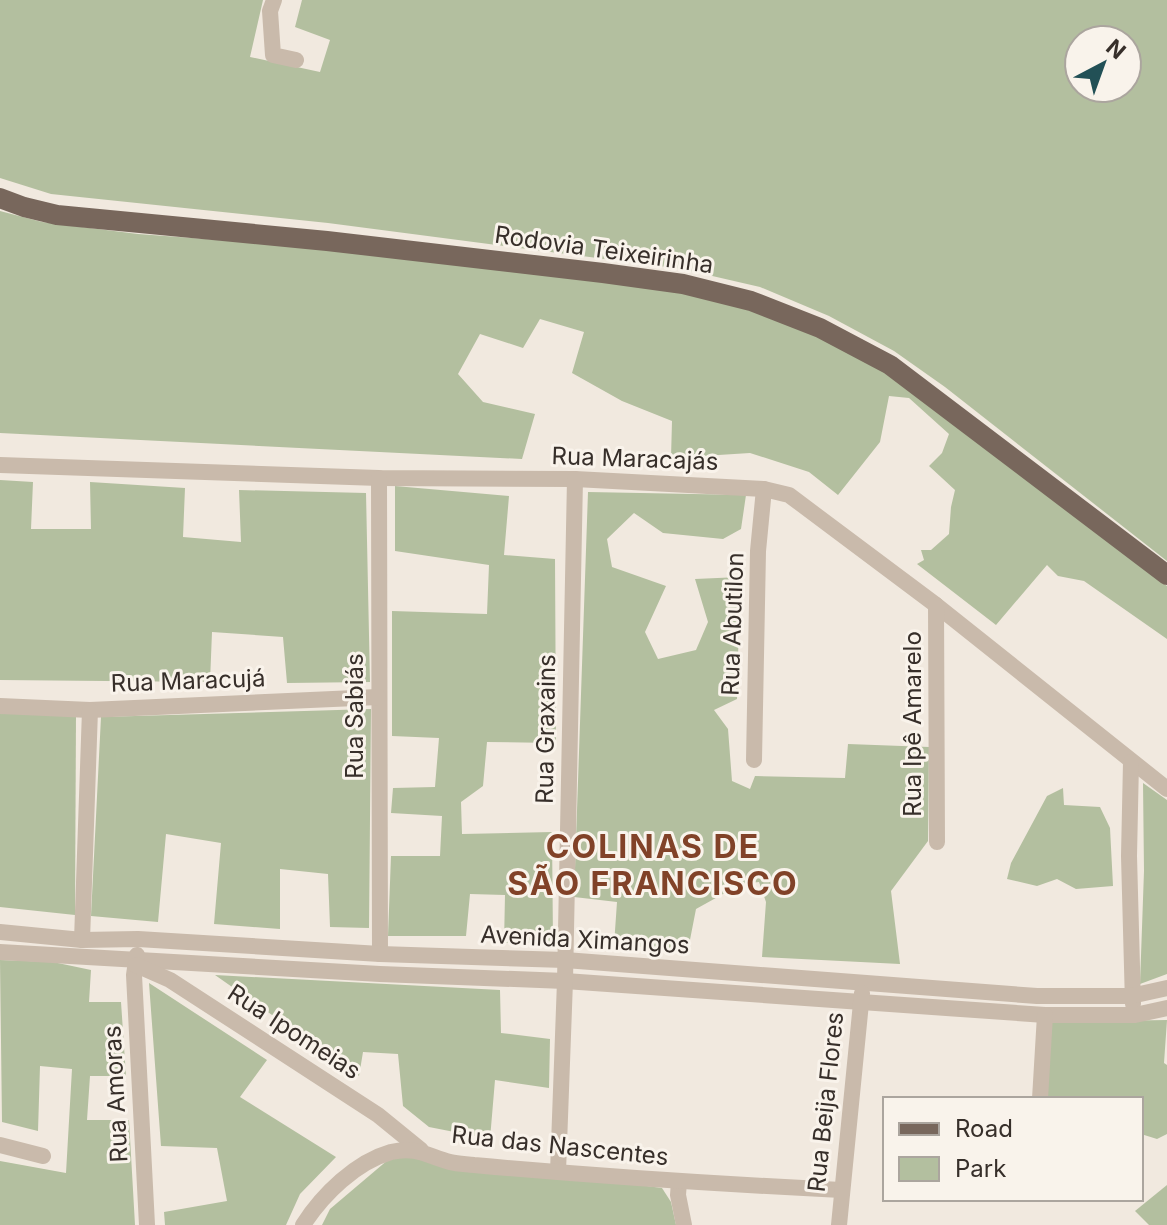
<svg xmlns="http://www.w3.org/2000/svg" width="1167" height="1225" viewBox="0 0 1167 1225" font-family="Inter,sans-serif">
<rect width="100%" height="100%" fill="#f1e9df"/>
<g fill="#b3bf9f" fill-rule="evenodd">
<path d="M0 0H263L250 57 320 72 330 40 295 27 302 0H1167V561L945 387 894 351 829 316 760 287 682 269 328 223 51 194 0 178ZM1079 40H1127V88H1079Z"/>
<path d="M0 211 42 222 138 234 325 248 681 292 754 310 819 335 887 371 1128 555 1167 586V639L1084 581 1058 576 1047 565 996 625 917 564 924 560 921 550H931L949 534 951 507 955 490 929 466 942 453 949 434 909 398 889 396 880 442 838 495 809 472 750 453 671 458 672 421 622 401 572 373 584 332 540 319 523 348 480 334 458 374 483 402 535 414 522 459 0 433Z"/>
<path d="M0 480 33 482 31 529H91L90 482 185 488 183 537 241 542 239 490 366 493 370 682 287 683 283 637 212 632 210 682 0 680Z"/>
<path d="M395 486 509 496 504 555 555 559 556 743 487 742 483 786 461 802 462 834 552 832 553 943H504L505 895 470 894 466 936H388L391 856H440L442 816 391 813 393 788 435 787 439 738 392 736V611L487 614 489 565 395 551Z"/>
<path d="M588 492 746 495 741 529 723 539 663 533 634 513 607 539 612 567 666 586 645 632 658 659 696 650 708 622 695 579 740 577 737 699 714 710 728 729 732 781 750 789 755 776 845 778 848 744 929 747 928 841 891 891 900 964 762 957 766 902 759 882 741 884 696 909 688 950 614 945 617 902 574 897Z"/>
<path d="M371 709 369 928 330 927 328 874 280 869V929L214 924 221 843 166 834 158 922 91 916 101 717Z"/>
<path d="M0 713 76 714 75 915 0 907Z"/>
<path d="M1143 783 1167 800V974L1140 984 1144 871Z"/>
<path d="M1063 788 1064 805 1100 807 1110 828 1113 886 1076 889 1057 879 1037 886 1007 879 1011 863 1047 796Z"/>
<path d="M0 960 53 962 91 970 89 1002H121L126 1076H90L87 1120H129L135 1225H0V1161L66 1173 72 1069 40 1066 38 1131 2 1122Z"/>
<path d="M215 975 500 990 501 1033 550 1039 549 1088 495 1080 490 1139 429 1127 403 1106 398 1054 363 1052 359 1076Z"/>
<path d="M149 983 267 1060 240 1097 336 1157 300 1194 286 1225H165L164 1212 227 1201 217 1148 161 1146Z"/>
<path d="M1167 1020 1164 1063 1167 1065V1134L1157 1139 1141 1134V1099H1047L1051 1022Z"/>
<path d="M419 1156 662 1188 671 1202 676 1225H322L330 1209 389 1159Z"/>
<path d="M1167 1185V1225H1149L1135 1211Z"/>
</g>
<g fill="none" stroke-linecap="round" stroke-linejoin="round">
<g stroke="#c9baab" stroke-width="16">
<path d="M274 0 270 11 273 55 296 60"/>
<path d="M0 465 379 478 575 479 764 489 789 495 936 605 1167 789"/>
<path d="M379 478 380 954"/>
<path d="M936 605 937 842"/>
<path d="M0 706 90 710 378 697"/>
<path d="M754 760 758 551 764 489"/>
<path d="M1131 762 1129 856 1133 1004"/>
<path d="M0 932 82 940 138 939 380 954 565 960 1037 996H1131L1167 988"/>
<path d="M82 940 90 710"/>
<path d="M0 952 380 974 565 981 1045 1015H1135L1167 1008"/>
<path d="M137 955 134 975 147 1225"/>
<path d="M136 965 170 980 378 1115 421 1150"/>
<path d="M1040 1099 1045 1015"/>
<path d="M0 1145 43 1156"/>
<path d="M558 1172 565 981 575 479"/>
<path d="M679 1182 678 1195 684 1225"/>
<path d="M303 1225C323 1194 356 1162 391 1152 416 1146 428 1156 450 1162 458 1164 466 1164 474 1165 596 1176 718 1184 841 1190"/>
<path d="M839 1225 862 993"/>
</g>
<path stroke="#78675c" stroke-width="20" d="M0 198 24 207 57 215 327 241 603 273 683 284 751 301 820 328 890 365 1167 575"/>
</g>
<g text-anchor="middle" stroke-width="6" stroke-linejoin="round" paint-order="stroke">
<g font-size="24" fill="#372f2a" stroke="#f9f3eb">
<text transform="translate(604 250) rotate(8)" y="8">Rodovia Teixeirinha</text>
<text transform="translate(635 459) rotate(2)" y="8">Rua Maracajás</text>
<text transform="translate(733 624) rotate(-88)" y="8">Rua Abutilon</text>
<text transform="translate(188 681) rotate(-2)" y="8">Rua Maracujá</text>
<text transform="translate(355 716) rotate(-90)" y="8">Rua Sabiás</text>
<text transform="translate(913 724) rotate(-90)" y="8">Rua Ipê Amarelo</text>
<text transform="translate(546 729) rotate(-89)" y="8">Rua Graxains</text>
<text transform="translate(585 940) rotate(3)" y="8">Avenida Ximangos</text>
<text transform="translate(294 1032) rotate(33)" y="8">Rua Ipomeias</text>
<text transform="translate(116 1094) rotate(-93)" y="8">Rua Amoras</text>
<text transform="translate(826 1102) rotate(-84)" y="8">Rua Beija Flores</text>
<text transform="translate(560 1146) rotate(6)" y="8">Rua das Nascentes</text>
</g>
<g font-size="32" font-weight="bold" letter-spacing="2" fill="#814228" stroke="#f9f3eb">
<text x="653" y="858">COLINAS DE<tspan x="653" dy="37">SÃO FRANCISCO</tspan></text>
</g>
</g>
<rect x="883" y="1097" width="260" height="104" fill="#f9f3eb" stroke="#aba59e" stroke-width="2"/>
<rect x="899" y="1123" width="40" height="12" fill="#78675c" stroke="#aba59e" stroke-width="2"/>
<text x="955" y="1137" font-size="24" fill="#372f2a">Road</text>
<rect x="899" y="1157" width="40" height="24" fill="#b3bf9f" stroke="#aba59e" stroke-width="2"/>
<text x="955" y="1177" font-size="24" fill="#372f2a">Park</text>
<g transform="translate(1103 64) rotate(41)"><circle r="38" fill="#f9f3eb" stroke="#aba59e" stroke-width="2"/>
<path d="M0-6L14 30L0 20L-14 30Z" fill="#225056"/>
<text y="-12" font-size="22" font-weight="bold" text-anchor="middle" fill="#372f2a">N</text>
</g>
</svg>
